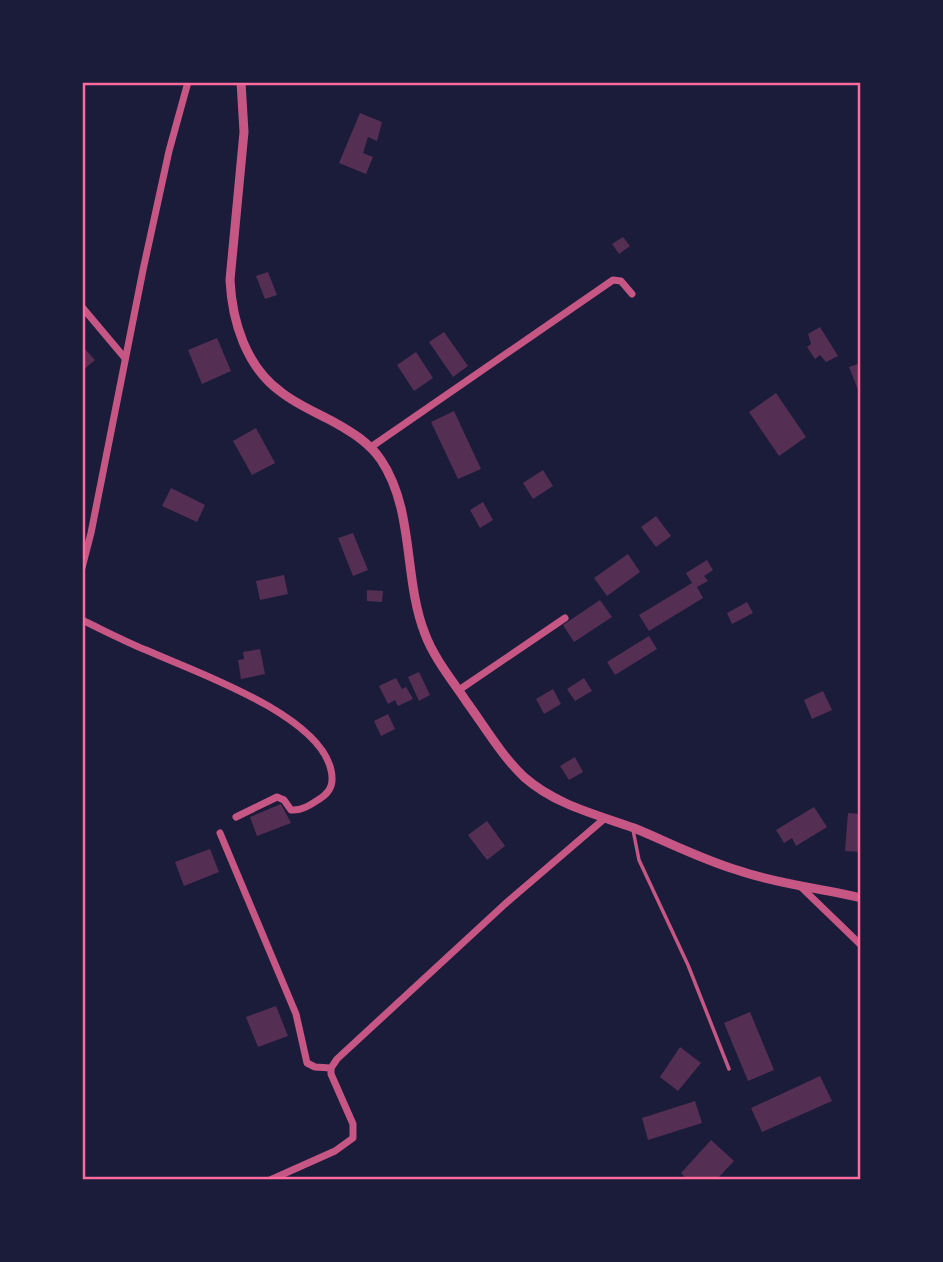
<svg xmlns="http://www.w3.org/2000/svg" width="943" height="1262" viewBox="0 0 943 1262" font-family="'PT Sans Narrow',sans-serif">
<rect width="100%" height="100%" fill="#1b1b3a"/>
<g fill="#542f53">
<path d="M360 113 382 122 377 141 368 137 363 153 373 157 366 174 339 163Z"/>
<path d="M623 237 630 246 619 254 612 244Z"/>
<path d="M268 272 277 295 265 299 256 276Z"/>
<path d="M820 327 838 356 826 362 820 355 815 359 807 347 811 344 808 334Z"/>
<path d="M444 332 468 366 453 377 429 342Z"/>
<path d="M217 338 231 371 202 384 188 350Z"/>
<path d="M82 346 95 360 82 371Z"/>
<path d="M416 352 433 378 414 391 397 365Z"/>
<path d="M861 363V397L849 367Z"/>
<path d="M776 393 806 437 779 456 749 412Z"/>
<path d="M454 411 481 469 458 479 431 422Z"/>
<path d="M256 428 275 463 252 475 233 441Z"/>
<path d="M543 470 553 486 533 499 523 483Z"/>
<path d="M171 488 205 505 197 522 162 506Z"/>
<path d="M483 502 493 520 480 528 470 510Z"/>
<path d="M656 516 671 536 656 547 641 527Z"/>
<path d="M353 533 368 570 353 576 338 538Z"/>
<path d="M628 554 640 572 607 596 594 578Z"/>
<path d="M707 560 713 570 704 576 708 581 697 587 703 598 649 631 639 615 692 583 686 573Z"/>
<path d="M284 575 288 594 260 600 256 581Z"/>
<path d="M367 590 383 591 382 602 367 601Z"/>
<path d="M600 600 612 617 574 642 563 625Z"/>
<path d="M747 602 753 613 732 624 727 613Z"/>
<path d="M649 636 657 649 615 675 607 662Z"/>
<path d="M260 649 265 674 241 679 238 660 244 659 243 652Z"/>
<path d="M419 672 430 695 419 701 408 677Z"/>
<path d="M396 678 402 689 406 687 413 699 398 706 395 700 388 704 379 686Z"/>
<path d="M584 678 592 691 575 701 567 689Z"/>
<path d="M553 689 561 704 544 714 536 699Z"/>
<path d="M823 691 832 710 812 719 804 700Z"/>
<path d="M388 714 395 729 381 736 374 721Z"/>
<path d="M575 757 583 772 569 780 560 766Z"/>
<path d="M281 804 291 823 257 836 250 817Z"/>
<path d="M814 807 827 827 796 846 792 838 784 843 776 830Z"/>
<path d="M848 813 861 814V852L845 851Z"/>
<path d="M487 821 505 846 487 860 468 835Z"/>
<path d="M210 849 219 872 184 886 175 862Z"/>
<path d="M276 1006 288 1036 258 1047 246 1017Z"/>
<path d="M750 1012 774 1070 748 1081 724 1023Z"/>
<path d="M680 1047 701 1063 678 1091 660 1077Z"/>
<path d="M820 1076 832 1101 762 1132 751 1108Z"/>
<path d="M695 1101 702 1123 648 1140 642 1118Z"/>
<path d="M711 1140 734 1161 716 1180H688L681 1173Z"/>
</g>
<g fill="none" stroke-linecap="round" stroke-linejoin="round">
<path stroke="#c65784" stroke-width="3.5" d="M633 830 639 860 688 965 729 1069"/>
<g stroke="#c65784" stroke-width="7">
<path d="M82 307 124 357"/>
<path d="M371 447 613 280 621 281 632 294"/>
<path d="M82 568 91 533 143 270 169 151 188 82"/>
<path d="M82 620C103 630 124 641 146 650 193 671 319 714 331 770 334 783 331 791 321 798 312 804 302 811 291 810L284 800 277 797 236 817"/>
<path d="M459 690 565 618"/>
<path d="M220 833 296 1014 307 1063 315 1067 331 1068"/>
<path d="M801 887 861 945"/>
<path d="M270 1180 335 1151 353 1138V1124L331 1074V1068L337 1059 505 904 604 819"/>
</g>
<path stroke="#c65784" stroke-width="9" d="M241 82 244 132 230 280C232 321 246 367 281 392 296 404 315 412 332 421 350 431 369 442 381 460 415 511 403 578 425 634 434 658 452 680 466 701 485 727 501 755 524 777 556 805 595 814 634 828 668 842 701 859 737 870 777 884 820 888 861 898"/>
</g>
<rect width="943" height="1262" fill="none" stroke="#1b1b3a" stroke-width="168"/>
<rect x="84" y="84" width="775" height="1094" fill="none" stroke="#ff6b9d" stroke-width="2.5"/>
</svg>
